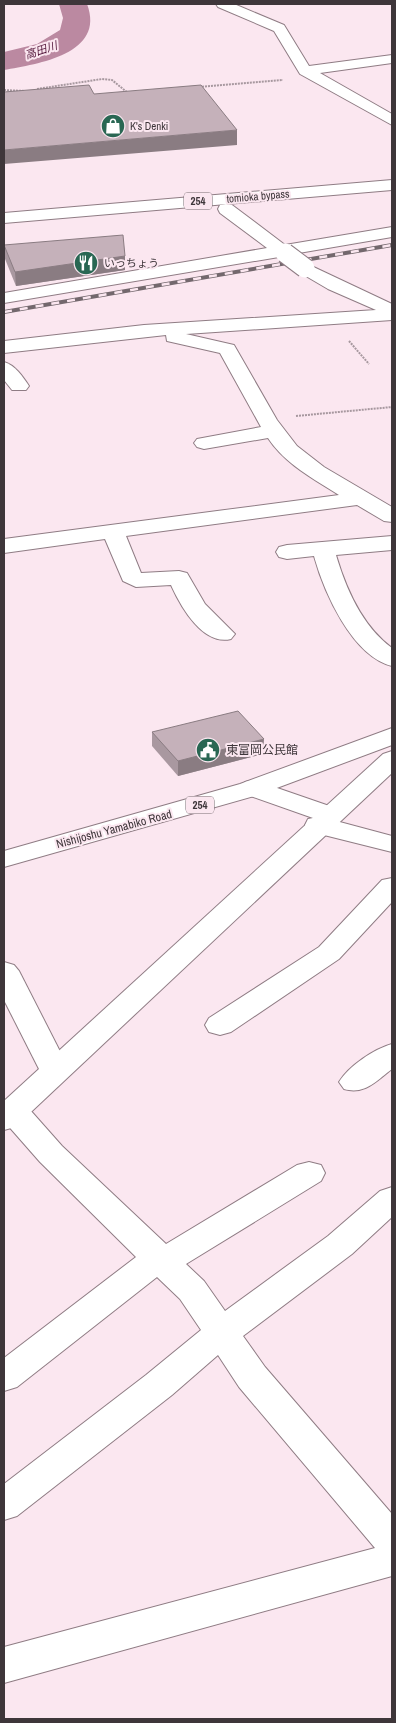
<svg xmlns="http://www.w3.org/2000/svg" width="396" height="1723" viewBox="0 0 396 1723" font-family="'Archivo Narrow','Noto Sans JP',sans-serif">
<rect width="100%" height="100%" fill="#fbe7f0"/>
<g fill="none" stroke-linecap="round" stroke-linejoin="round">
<path fill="#bb89a1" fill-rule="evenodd" d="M59 4H87C106 54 38 64 4 70V52L37 44 60 30 63 18Z"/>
<g stroke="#8f7c84" stroke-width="2">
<g id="street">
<path d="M216 4H234L284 25 309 66 392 55V63L320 73 392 114V125L300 74 274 31 218 7Z"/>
<path d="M226 204 232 205 285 245 392 227V237L293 254 285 258 279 257 4 303V293L267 248 220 213 218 209 220 205Z"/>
<path d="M305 263 392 304V320L186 334 234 345 277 420 297 446 324 467 392 507V522L384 521 357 505 126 536 141 573 179 571 187 573 205 604 235 634 231 639C203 646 181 607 171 585L136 587 123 581 105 539 4 553V539L339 495C314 479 285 464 268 438L204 449 197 447 194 443 197 439 261 427 220 353 167 341 166 335 4 353V341L144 325 376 310 328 289 299 272 296 268 299 264Z"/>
<path d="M4 362C15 365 23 377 29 386L26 390H12L4 380Z"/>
<path d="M392 536V550L336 555C346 589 362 626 392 648V666C352 656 324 592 314 556L287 559 279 557 276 552 279 547 287 545Z"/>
<path d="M254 780 338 809 342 815 336 821 392 836V852L308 831 305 825 308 819 313 818 245 794 241 788 245 782Z"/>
<path d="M392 878V902L339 959 231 1032 220 1035 209 1032 205 1025 209 1018 319 947 382 880Z"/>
<path d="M4 962 14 965 19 971 70 1071 66 1078 55 1081 44 1078 40 1071 4 1000Z"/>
<path d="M392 1044V1069C376 1081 365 1095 344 1089L339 1082C349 1066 374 1049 392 1044Z"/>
<path d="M12 1099 23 1102 62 1146 166 1244 297 1165 309 1162 321 1165 325 1173 321 1181 186 1264 204 1281 225 1311 328 1236 380 1191 392 1187V1217L352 1254 243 1336 265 1367 392 1514V1576L4 1683V1647L375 1548 239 1387 218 1355 172 1395 17 1516 4 1520V1484L146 1375 201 1330 180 1299 157 1277 17 1387 4 1391V1358L136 1257 40 1162 4 1121V1102Z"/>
</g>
</g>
<g stroke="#8f7c84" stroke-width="2">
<path id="secondary" d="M392 751V773L15 1127 4 1130V1101L383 754Z"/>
</g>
<g stroke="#8f7c84" stroke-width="2">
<g id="highway">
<path d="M392 180V190L4 223V213Z"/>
<path d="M392 728V745L258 795 4 867V851L240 784Z"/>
</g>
</g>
<g stroke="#a7989f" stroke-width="2" stroke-dasharray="2 1" stroke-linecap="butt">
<path d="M199 87 283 80"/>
<path d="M37 89 102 79 112 80 128 93"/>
<path d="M4 90 25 91"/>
<path d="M349 341 369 364"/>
<path d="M296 416 392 407"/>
</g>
<use href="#street" fill="#fff" fill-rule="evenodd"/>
<use href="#secondary" fill="#fff" fill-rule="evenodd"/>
<use href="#highway" fill="#fff" fill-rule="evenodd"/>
<g stroke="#73686d" stroke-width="4">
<path id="rail" d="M4 312 392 245"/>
</g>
<use href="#rail" stroke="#fbe7f0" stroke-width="2.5" stroke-dasharray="8" stroke-linecap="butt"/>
<g stroke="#8f7c84" stroke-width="21" stroke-linecap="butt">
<path id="street-bridge" d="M285 253 305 268"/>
</g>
<use href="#street-bridge" stroke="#fff" stroke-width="19"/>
</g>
<g fill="#a998a0">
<path d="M4 245 125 256V270L16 286 5 259Z"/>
<path d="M152 732 263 754 178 776 152 746Z"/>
</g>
<g fill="#8a7c82">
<path d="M237 130V145L4 164V150Z"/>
<path d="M125 256V270L16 286 15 272Z"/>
<path d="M264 739 263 754 178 776V761Z"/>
</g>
<g fill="#c5b1ba" stroke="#8a7c82">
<path d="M89 85 94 94 201 85 237 130 4 150V92Z"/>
<path d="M123 235 125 256 15 272 4 245Z"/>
<path d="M238 711 264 739 178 761 152 732Z"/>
</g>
<defs>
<g id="shop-disc" transform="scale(1.25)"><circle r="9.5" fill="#296753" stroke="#fbe7f0"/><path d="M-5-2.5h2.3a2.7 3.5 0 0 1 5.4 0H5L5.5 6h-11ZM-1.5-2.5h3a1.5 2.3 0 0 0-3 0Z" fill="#fff"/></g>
<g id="restaurant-disc" transform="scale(1.25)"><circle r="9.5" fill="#296753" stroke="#fbe7f0"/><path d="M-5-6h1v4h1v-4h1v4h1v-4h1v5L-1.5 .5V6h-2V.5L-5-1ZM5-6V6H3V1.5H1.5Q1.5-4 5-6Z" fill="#fff"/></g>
<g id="civic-disc" transform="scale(1.25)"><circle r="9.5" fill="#296753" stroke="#fbe7f0"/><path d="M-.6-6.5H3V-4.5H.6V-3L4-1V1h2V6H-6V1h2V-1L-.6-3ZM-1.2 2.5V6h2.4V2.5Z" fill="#fff"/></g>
</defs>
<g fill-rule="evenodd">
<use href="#shop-disc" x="113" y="126"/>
<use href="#restaurant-disc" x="86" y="263"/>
<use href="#civic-disc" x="208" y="750"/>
</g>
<g text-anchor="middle" stroke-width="4" stroke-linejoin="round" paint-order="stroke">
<g font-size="11" font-style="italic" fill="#511438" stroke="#fbe7f0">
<text transform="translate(41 50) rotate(-18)" y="4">高田川</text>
</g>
<g font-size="11" fill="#3e363a" stroke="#fbe7f0" text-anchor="start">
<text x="130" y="130">K's Denki</text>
<text x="104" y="267">いっちょう</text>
</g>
<g font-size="11" fill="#3e363a" stroke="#fbe7f0">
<text transform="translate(258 196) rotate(-5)" y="4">tomioka bypass</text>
</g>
<g fill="#fbe7f0" stroke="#776b71" stroke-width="1">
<rect x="184" y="192.5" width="28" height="17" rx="4"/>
<rect x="186" y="796.5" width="28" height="17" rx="4"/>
</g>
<g font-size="11" font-weight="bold" fill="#3e363a">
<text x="198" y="205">254</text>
<text x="200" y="809">254</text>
</g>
<g font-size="12" fill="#3e363a" stroke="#fbe7f0" text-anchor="start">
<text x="226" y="754">東富岡公民館</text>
</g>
<g font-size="12" fill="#3e363a" stroke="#fbe7f0">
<text transform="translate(114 829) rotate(-15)" y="4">Nishijoshu Yamabiko Road</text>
</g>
</g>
<rect width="396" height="1723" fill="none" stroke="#3e363a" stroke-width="10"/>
</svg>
